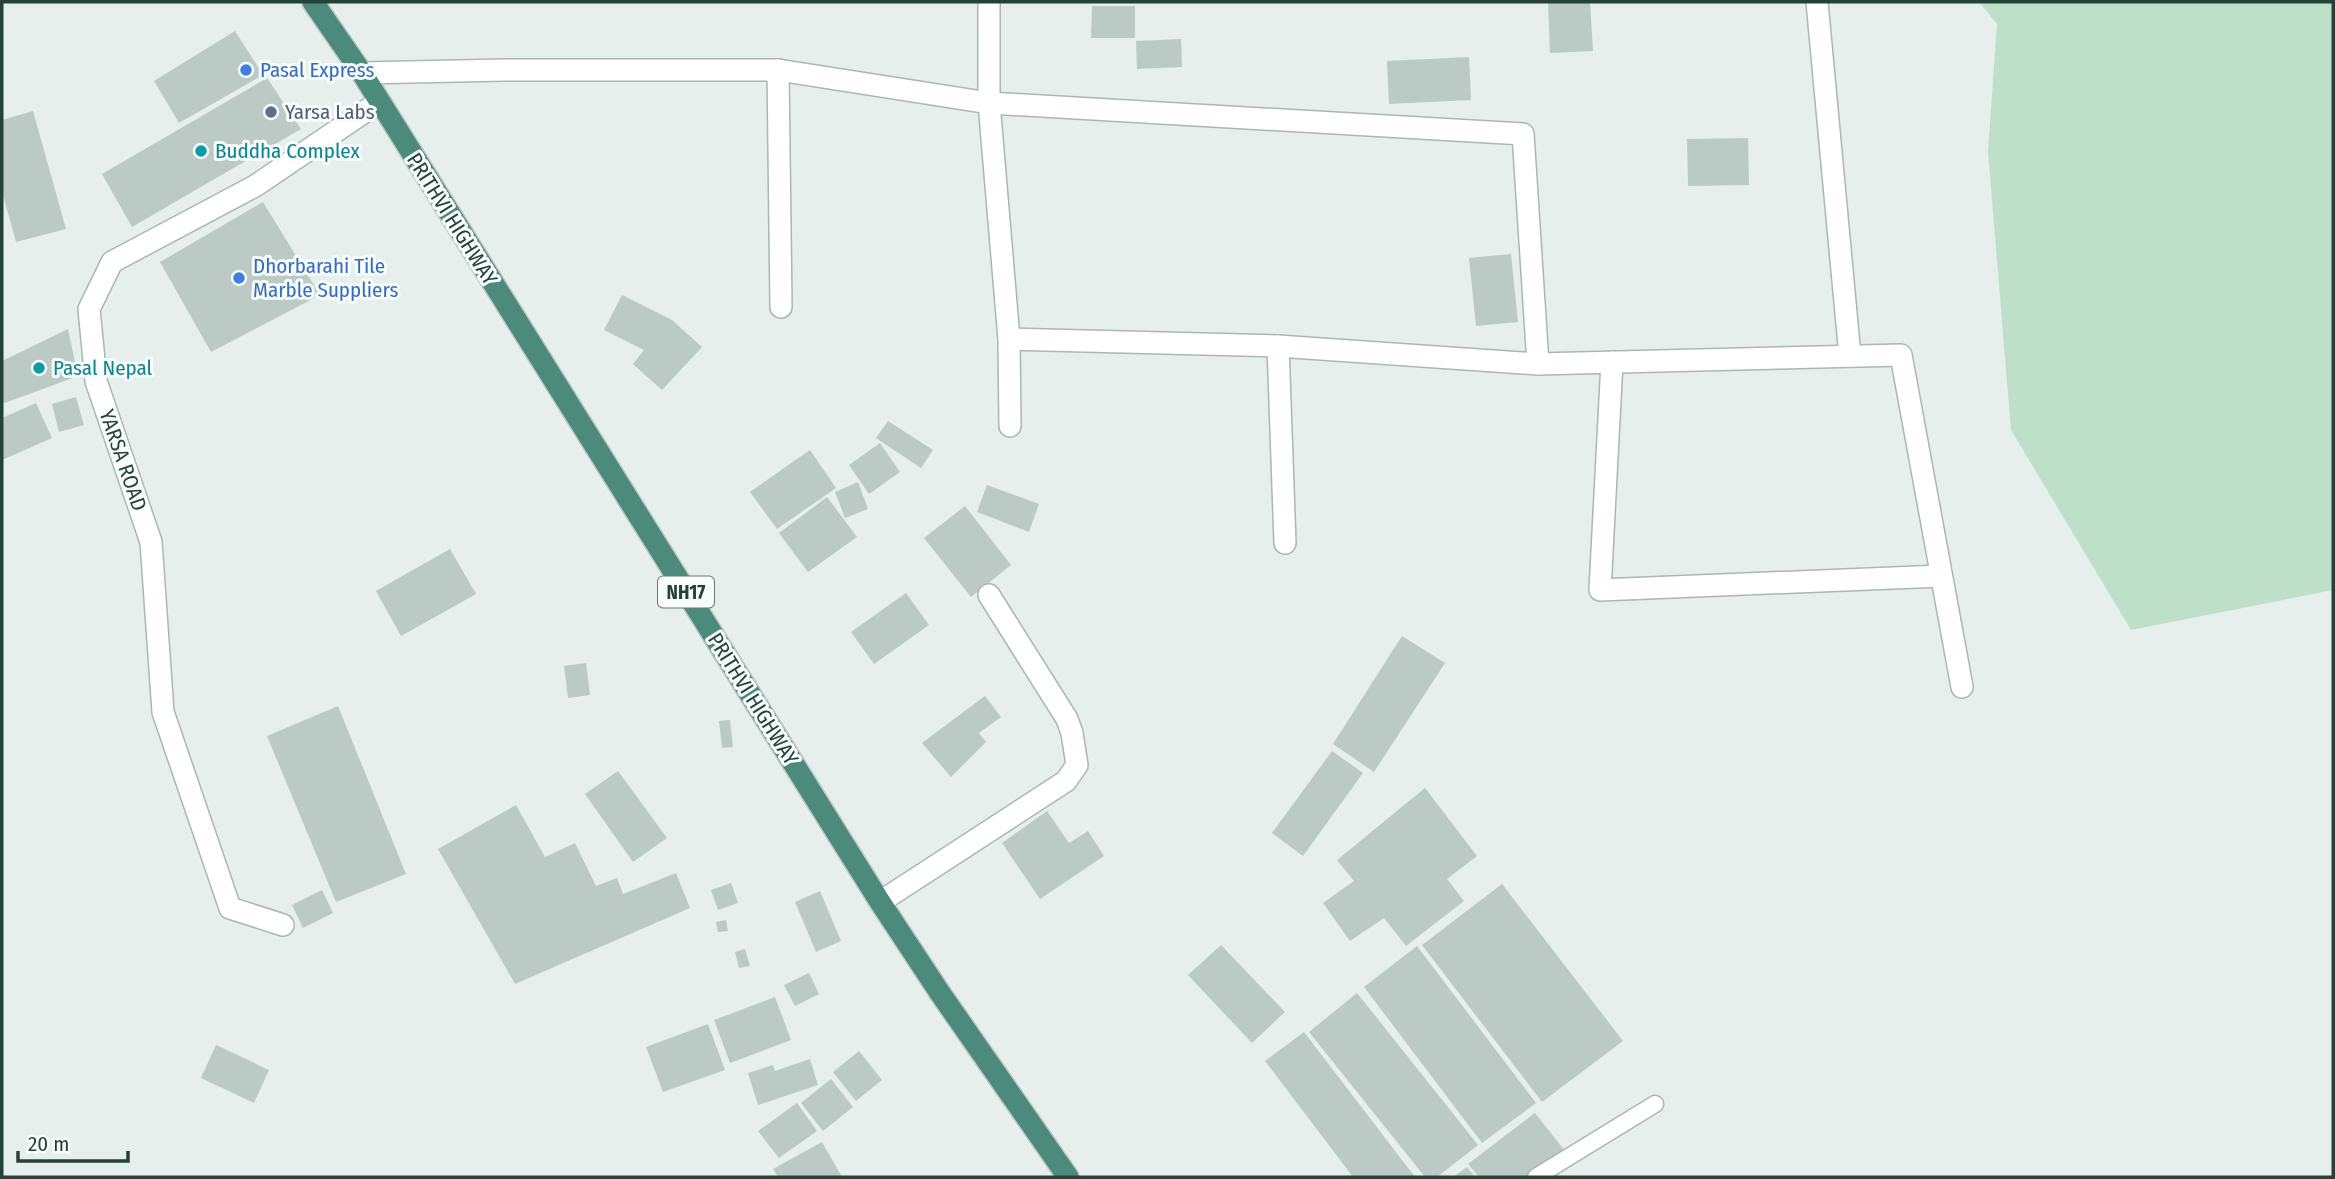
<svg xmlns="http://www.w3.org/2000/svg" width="2335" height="1179" viewBox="0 0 2335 1179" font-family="'Fira Sans Condensed',sans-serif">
<rect width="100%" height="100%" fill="#e6efeb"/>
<path fill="#bfe0c8" d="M1979 2H2333V590L2131 630 2011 430 1988 152 1997 24Z"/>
<g fill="#bbcac4">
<path d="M1548 2H1590L1593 51 1550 53Z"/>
<path d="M1092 6H1135V38H1091Z"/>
<path d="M235 31 263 75 179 123 154 81Z"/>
<path d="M1181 39 1182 67 1137 69 1136 41Z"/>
<path d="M1469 57 1471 100 1389 104 1387 61Z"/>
<path d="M267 78 301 129 132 227 102 174Z"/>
<path d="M33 111 66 229 16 242 2 191V120Z"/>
<path d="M1748 138 1749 185 1688 186 1687 139Z"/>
<path d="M263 202 320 295 211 352 160 262Z"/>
<path d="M1511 254 1518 322 1476 326 1469 258Z"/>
<path d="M622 295 672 320 702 347 662 390 633 364 644 350 604 330Z"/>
<path d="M68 329 78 376 2 404V361Z"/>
<path d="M76 397 84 425 59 432 52 404Z"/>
<path d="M36 403 52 438 2 460V418Z"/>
<path d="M888 421 933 450 921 468 876 438Z"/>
<path d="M880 443 900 472 869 494 849 465Z"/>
<path d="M810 450 836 488 777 529 750 492Z"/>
<path d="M858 482 868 509 845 518 835 492Z"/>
<path d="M987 485 1039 504 1029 532 977 512Z"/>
<path d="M827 497 857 537 808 572 779 533Z"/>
<path d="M965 506 1011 565 971 597 924 538Z"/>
<path d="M450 549 476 594 401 636 376 591Z"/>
<path d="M906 593 929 625 874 664 851 632Z"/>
<path d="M1402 636 1445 663 1374 772 1333 744Z"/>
<path d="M586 663 590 695 568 698 564 666Z"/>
<path d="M985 696 1001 717 979 733 986 742 951 777 922 743Z"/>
<path d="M338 706 406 874 336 902 267 736Z"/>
<path d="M730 720 733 747 722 748 719 721Z"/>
<path d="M1332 751 1363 773 1303 856 1272 833Z"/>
<path d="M618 771 667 838 633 862 585 794Z"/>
<path d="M1425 788 1477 856 1447 879 1464 901 1406 946 1384 918 1350 941 1323 903 1354 881 1337 860Z"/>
<path d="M516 805 545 857 575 843 596 886 617 878 623 894 676 873 690 908 515 984 438 849Z"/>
<path d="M1047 811 1069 843 1088 831 1104 856 1040 899 1002 843Z"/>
<path d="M731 883 738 903 718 910 711 890Z"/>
<path d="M1502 884 1623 1041 1542 1102 1422 945Z"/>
<path d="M322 890 333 913 303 928 292 905Z"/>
<path d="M820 891 841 941 816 952 795 902Z"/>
<path d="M726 920 728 931 718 932 716 922Z"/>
<path d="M1221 945 1285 1012 1252 1043 1188 975Z"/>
<path d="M1417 946 1536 1103 1482 1143 1364 987Z"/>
<path d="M745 949 750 966 739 968 735 952Z"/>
<path d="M809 973 819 994 795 1006 784 985Z"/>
<path d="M1357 993 1478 1145 1437 1177H1425L1309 1032Z"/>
<path d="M775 997 791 1040 730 1063 714 1020Z"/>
<path d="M708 1024 725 1070 663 1092 646 1047Z"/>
<path d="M1304 1032 1415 1177H1353L1265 1061Z"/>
<path d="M216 1045 269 1070 254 1103 201 1078Z"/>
<path d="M859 1051 882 1080 856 1101 833 1072Z"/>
<path d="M810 1059 818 1085 758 1105 748 1073 773 1065 775 1071Z"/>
<path d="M831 1079 853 1107 823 1131 801 1103Z"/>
<path d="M797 1103 817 1131 779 1158 758 1131Z"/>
<path d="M1535 1113 1565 1151 1531 1177H1479L1468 1164Z"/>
<path d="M822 1142 842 1177H778L773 1169Z"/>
<path d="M1467 1167 1475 1177H1453Z"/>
</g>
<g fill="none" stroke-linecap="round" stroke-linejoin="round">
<g stroke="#a8b8b2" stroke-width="19">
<path id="service" d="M1536 1177 1655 1104"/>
</g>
<g stroke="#a8b8b2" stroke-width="24">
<g id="minor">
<path d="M989 2V103L1009 339 1010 426"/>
<path d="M1817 2 1850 356"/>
<path d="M778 70 781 307"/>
<path d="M362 73 505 70H778L989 103 1523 134 1538 364"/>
<path d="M1009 339 1278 346 1538 364 1901 355 1962 687"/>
<path d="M1278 346 1285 543"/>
<path d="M1612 362 1600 590 1941 576"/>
<path d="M880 902 1066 781 1077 765 1072 733 1067 719 989 595"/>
<path d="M283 925 230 908 163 712 151 542 96 381 89 309 112 262 255 186 379 102"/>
</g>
</g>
<g stroke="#c2cac8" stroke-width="24">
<path id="trunk" d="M313 2 362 73 880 902 940 993 1068 1177"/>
</g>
<use href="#service" stroke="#fff" stroke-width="16"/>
<use href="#minor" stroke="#fff" stroke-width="21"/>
<use href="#trunk" stroke="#4c8a7c" stroke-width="21"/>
</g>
<g fill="#3f7fe0" stroke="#f7fbf9" stroke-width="2.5">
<circle cx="246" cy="70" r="7"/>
<circle cx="239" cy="278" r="7"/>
</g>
<circle fill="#5c6f8a" stroke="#f7fbf9" stroke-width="2.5" cx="271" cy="112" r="7"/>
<g fill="#0f9aa8" stroke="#f7fbf9" stroke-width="2.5">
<circle cx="201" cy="151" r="7"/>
<circle cx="39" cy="368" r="7"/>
</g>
<g text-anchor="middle" stroke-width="6" stroke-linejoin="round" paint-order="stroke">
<rect fill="#f7fbf9" stroke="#637a73" stroke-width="2" x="658" y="576.5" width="56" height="31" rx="5"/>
<g font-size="19" font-weight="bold" fill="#24423a">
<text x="686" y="599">NH17</text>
</g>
<g font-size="21" fill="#366cbe" stroke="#f7fbf9" text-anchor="start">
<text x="260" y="77">Pasal Express</text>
<text x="253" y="273">Dhorbarahi Tile<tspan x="253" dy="24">Marble Suppliers</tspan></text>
</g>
<g font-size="21" fill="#4e5e75" stroke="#f7fbf9" text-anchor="start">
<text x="285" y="119">Yarsa Labs</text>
</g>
<g font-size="21" fill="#0d838f" stroke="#f7fbf9" text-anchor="start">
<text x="215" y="158">Buddha Complex</text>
<text x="53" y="375">Pasal Nepal</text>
</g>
<g font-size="21" fill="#24423a" stroke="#f7fbf9">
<text transform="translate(452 219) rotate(58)" y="7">PRITHVI HIGHWAY</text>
<text transform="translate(123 460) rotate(71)" y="7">YARSA ROAD</text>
<text transform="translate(753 699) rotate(58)" y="7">PRITHVI HIGHWAY</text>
</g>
</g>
<rect width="2335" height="1179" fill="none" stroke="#24423a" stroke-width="7"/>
<path d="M18 1151v10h110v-10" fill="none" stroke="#24423a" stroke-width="3.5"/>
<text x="28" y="1151" font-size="21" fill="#24423a" stroke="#f7fbf9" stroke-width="5" paint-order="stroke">20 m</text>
</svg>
